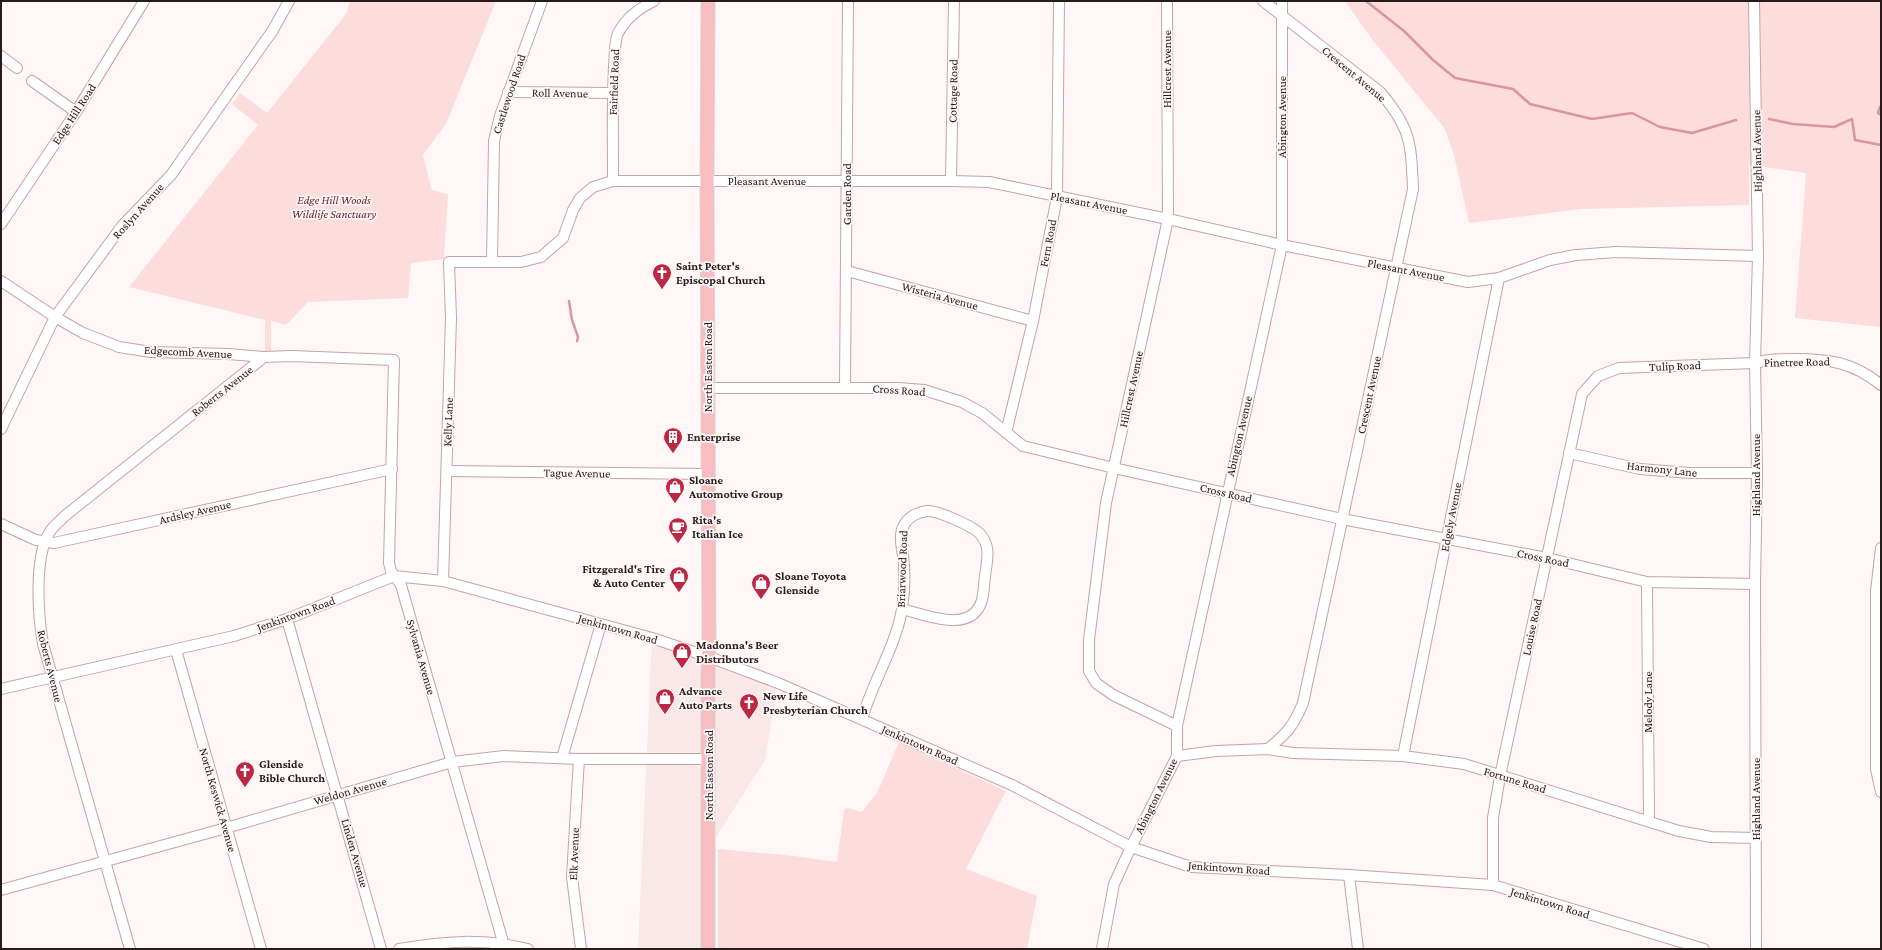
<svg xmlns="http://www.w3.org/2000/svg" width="1882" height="950" viewBox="0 0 1882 950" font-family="'Crimson Pro',serif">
<rect width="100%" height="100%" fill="#fff7f7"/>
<path fill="#fae7e8" d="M652 638 778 683 765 760 709 848 708 949H638Z"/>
<g fill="#fddcdc">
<path d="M350 1H496L446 124 423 155 432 190 448 194 444 259 411 263 408 298 308 302 286 325 271 321V353H265V320L129 287 258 125 232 104 240 93 267 113 346 14Z"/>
<path d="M1345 1H1881V327L1795 318 1806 173 1749 165V205L1581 209 1469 223 1454 155 1445 129 1371 38Z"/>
<path d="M899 742 1006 791 966 869 1037 896 1027 949H718V849L794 856 837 862 844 810 847 808 862 812 878 791Z"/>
</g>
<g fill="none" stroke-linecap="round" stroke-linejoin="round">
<g stroke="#d8989a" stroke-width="2.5">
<path d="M1366 1 1404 31 1433 60 1455 78 1513 89 1530 104 1592 119 1632 113 1660 127 1692 133 1736 120"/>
<path d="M1880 107 1878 113 1881 115"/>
<path d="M1769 119 1793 124 1834 127 1852 119 1855 140 1881 145"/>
<path d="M569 301 572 320 578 337 577 341"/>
</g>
<g stroke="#c5a3a4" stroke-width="12">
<g id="minor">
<path d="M1167 1 1168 219 1106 503 1089 640V671L1096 683 1113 695 1177 726"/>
<path d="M1263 1 1380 92C1411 128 1411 143 1413 189L1303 703C1293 727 1287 733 1268 749"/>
<path d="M1754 1 1758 256 1755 363 1757 473 1755 584 1756 949"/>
<path d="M1 56 17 68"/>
<path d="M32 81 76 112"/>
<path d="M508 92 612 93"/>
<path d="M613 181C613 143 612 105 614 67 615 56 614 43 618 33 626 18 639 8 654 1"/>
<path d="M951 181 954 1"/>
<path d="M1 224 76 112 144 1"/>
<path d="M492 262 494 141 500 116 542 1"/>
<path d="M847 271 1033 321"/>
<path d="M1 281 55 317 83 333 119 347 151 352 228 354 264 357 292 356 394 360 389 563 391 571 401 585 505 949"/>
<path d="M708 388H898L924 390 962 402 982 413 1023 446 1114 468 1342 519 1547 558 1647 582 1755 584"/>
<path d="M845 388 848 1"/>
<path d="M1 429 55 317 122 226 171 175 273 30 289 1"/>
<path d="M1006 433 1033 321 1057 197 1059 1"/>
<path d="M1569 453 1640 469 1690 473H1757"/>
<path d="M447 471 707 474"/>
<path d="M1 524 36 540 54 543 392 469"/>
<path d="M1881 548 1876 591V769L1881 792"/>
<path d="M443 581 451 318 449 262H521L541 257 563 238 573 210 580 198 593 187 613 181H951L989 182 1168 219 1282 245 1468 282 1499 278 1550 260 1576 255 1616 252 1758 256"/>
<path d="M1647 582 1649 821"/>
<path d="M287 619 381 949"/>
<path d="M176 650 261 949"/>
<path d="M1 689 234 636 287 619 394 576 443 581 652 638 709 657 778 683 1012 785 1131 847 1191 867 1349 875 1493 885 1704 949"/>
<path d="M862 719C872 683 896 646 902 609 904 596 905 580 904 566 904 554 897 536 904 525 908 517 918 512 927 511 937 510 975 527 981 535 991 547 987 561 985 576 984 583 984 592 982 600 972 635 926 615 902 609"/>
<path d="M1177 756 1216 751 1268 749 1293 753 1403 756 1464 764 1679 831 1711 837 1756 838"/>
<path d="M1403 756 1499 278"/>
<path d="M562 758 601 624"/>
<path d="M579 759 572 877 581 949"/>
<path d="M1349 875 1358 949"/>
<path d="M1493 885V818L1500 776 1582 394 1598 376 1619 368 1755 363C1768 359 1780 359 1794 359 1829 359 1853 362 1881 385"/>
<path d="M1 890 226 828 452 762 504 756 579 759H708"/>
<path d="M130 949 43 644C38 616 34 558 49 533 53 526 60 521 66 515L264 357"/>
<path d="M399 949C445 941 483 938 528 949"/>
<path d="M1102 949 1114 884 1131 847 1177 756V726L1282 245V1"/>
</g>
</g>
<g stroke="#d8d6d6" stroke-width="15">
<path id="major" d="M708 1 707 181 709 645 708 674V949"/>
</g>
<use href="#minor" stroke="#fff" stroke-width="10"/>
<use href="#major" stroke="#f7bdc0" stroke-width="13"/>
</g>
<defs>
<g id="church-pin" transform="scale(1)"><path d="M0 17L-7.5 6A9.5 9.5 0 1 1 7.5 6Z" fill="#ba2843" stroke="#fff7f7"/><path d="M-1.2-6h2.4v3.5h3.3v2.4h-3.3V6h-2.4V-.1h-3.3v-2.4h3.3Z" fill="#fff"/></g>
<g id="building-pin" transform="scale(1)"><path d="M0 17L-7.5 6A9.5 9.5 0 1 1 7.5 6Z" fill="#ba2843" stroke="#fff7f7"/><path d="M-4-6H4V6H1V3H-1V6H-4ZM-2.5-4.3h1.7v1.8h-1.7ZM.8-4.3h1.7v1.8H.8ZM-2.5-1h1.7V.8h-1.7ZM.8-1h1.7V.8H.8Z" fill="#fff"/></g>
<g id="shop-pin" transform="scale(1)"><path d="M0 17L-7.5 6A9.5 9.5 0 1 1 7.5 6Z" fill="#ba2843" stroke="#fff7f7"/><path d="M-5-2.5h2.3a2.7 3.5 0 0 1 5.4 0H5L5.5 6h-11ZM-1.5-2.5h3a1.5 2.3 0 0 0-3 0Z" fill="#fff"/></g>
<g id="cafe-pin" transform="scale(1)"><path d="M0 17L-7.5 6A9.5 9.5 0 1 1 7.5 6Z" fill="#ba2843" stroke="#fff7f7"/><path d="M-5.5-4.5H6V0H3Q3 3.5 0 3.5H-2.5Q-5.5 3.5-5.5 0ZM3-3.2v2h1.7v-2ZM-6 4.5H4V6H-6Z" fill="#fff"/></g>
</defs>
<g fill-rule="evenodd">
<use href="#church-pin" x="662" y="273"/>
<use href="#building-pin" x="673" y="437"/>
<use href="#shop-pin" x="675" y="487"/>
<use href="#cafe-pin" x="678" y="527"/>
<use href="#shop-pin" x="679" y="576"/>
<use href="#shop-pin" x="761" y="583"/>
<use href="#shop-pin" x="682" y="652"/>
<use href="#shop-pin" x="665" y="698"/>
<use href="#church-pin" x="749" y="703"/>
<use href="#church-pin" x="245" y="771"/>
</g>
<g text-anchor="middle" stroke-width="3.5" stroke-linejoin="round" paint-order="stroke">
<g font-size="12" fill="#261a1a" stroke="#fff7f7">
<text transform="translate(1167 69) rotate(-90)" y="4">Hillcrest Avenue</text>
<text transform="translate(1354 74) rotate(40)" y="4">Crescent Avenue</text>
<text transform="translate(614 82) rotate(-88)" y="4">Fairfield Road</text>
<text transform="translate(953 91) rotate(-89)" y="4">Cottage Road</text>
<text transform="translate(560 93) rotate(1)" y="4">Roll Avenue</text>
<text transform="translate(509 94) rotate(-72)" y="4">Castlewood Road</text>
<text transform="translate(74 114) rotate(-57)" y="4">Edge Hill Road</text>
<text transform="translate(1282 117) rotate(-90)" y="4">Abington Avenue</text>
<text transform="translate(1757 151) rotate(-91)" y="4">Highland Avenue</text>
<text x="767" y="185">Pleasant Avenue</text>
<text transform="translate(847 194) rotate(-90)" y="4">Garden Road</text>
<text transform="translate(1089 203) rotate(11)" y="4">Pleasant Avenue</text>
<text transform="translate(138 211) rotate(-48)" y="4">Roslyn Avenue</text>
<text transform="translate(1048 243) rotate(-79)" y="4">Fern Road</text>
<text transform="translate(1406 270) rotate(11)" y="4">Pleasant Avenue</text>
<text transform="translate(940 296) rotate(15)" y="4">Wisteria Avenue</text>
<text transform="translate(188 352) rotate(3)" y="4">Edgecomb Avenue</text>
<text transform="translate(1797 362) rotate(-1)" y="4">Pinetree Road</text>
<text transform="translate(1675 366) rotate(-2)" y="4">Tulip Road</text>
<text transform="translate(708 367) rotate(-90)" y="4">North Easton Road</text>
<text transform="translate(1131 389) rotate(-78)" y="4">Hillcrest Avenue</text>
<text transform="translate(899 390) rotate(4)" y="4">Cross Road</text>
<text transform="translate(222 391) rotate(-38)" y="4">Roberts Avenue</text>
<text transform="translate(1369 395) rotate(-78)" y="4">Crescent Avenue</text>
<text transform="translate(448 422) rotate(-88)" y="4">Kelly Lane</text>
<text transform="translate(1239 436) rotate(-77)" y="4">Abington Avenue</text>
<text transform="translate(1662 469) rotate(6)" y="4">Harmony Lane</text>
<text transform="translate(577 473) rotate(1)" y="4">Tague Avenue</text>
<text transform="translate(1756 475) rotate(-90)" y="4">Highland Avenue</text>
<text transform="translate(1226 493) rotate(13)" y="4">Cross Road</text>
<text transform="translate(195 512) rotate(-13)" y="4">Ardsley Avenue</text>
<text transform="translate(1451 517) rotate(-79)" y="4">Edgely Avenue</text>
<text transform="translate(1543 558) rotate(12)" y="4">Cross Road</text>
<text transform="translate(902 569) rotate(-88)" y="4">Briarwood Road</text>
<text transform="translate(296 614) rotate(-20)" y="4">Jenkintown Road</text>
<text transform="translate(1532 627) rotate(-78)" y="4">Louise Road</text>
<text transform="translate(618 629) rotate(16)" y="4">Jenkintown Road</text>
<text transform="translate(421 657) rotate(74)" y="4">Sylvania Avenue</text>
<text transform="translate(50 666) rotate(76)" y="4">Roberts Avenue</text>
<text transform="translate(1648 702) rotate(-90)" y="4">Melody Lane</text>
<text transform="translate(920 745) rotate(24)" y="4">Jenkintown Road</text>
<text transform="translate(709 775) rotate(-90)" y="4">North Easton Road</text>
<text transform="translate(1515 780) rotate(17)" y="4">Fortune Road</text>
<text transform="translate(350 791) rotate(-16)" y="4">Weldon Avenue</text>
<text transform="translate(1156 796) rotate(-64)" y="4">Abington Avenue</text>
<text transform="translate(1756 799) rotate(-90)" y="4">Highland Avenue</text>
<text transform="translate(218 800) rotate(74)" y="4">North Keswick Avenue</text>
<text transform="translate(355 853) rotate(74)" y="4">Linden Avenue</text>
<text transform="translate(574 854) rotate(-88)" y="4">Elk Avenue</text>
<text transform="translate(1229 868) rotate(4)" y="4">Jenkintown Road</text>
<text transform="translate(1550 903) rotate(17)" y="4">Jenkintown Road</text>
</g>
<g font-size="12" font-style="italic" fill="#70242e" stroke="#fff7f7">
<text x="334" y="204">Edge Hill Woods<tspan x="334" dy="14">Wildlife Sanctuary</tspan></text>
</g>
<g font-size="12" font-weight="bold" fill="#261a1a" stroke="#fff7f7" text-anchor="start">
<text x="676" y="270">Saint Peter's<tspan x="676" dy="14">Episcopal Church</tspan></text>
<text x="687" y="441">Enterprise</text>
<text x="689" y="484">Sloane<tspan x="689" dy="14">Automotive Group</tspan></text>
<text x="692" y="524">Rita's<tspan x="692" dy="14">Italian Ice</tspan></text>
<text x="665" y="573" text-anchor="end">Fitzgerald's Tire<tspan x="665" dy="14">&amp; Auto Center</tspan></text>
<text x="775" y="580">Sloane Toyota<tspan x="775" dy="14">Glenside</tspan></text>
<text x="696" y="649">Madonna's Beer<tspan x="696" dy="14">Distributors</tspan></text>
<text x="679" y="695">Advance<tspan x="679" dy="14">Auto Parts</tspan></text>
<text x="763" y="700">New Life<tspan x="763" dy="14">Presbyterian Church</tspan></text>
<text x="259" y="768">Glenside<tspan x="259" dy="14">Bible Church</tspan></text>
</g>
</g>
<rect width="1882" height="950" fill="none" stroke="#261a1a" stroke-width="4"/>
</svg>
